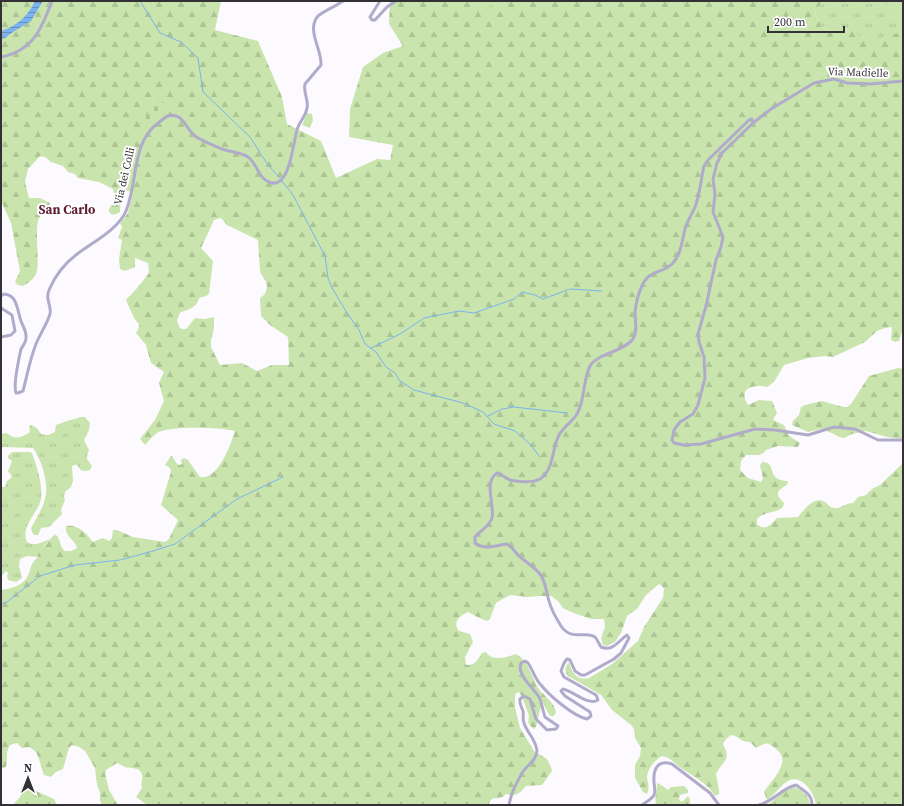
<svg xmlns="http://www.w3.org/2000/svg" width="904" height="806" viewBox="0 0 904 806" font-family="'Source Serif 4',serif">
<defs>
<pattern id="grass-tufts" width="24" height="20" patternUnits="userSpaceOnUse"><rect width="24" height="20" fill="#c9e5ad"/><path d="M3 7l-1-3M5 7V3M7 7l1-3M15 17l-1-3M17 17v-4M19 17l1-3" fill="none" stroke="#adc595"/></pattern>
<pattern id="forest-firs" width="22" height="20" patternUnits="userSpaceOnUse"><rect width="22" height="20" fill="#c9e5ad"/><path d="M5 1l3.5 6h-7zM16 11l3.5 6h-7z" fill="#adc595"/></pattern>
<pattern id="cemetery-stones" width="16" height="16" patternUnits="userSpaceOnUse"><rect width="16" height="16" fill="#c9e5ad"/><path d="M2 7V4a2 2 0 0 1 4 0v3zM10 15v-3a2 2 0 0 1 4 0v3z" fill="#adc595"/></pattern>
<pattern id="water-rules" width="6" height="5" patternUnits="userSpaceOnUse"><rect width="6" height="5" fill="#7cb2ef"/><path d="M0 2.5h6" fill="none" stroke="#6691c2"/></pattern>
</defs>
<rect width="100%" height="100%" fill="#fdfaff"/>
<g fill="url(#grass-tufts)">
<path d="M824 1H883L891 9 903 16V33L886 36 880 42C873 39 869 35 861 38L848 29 839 33H830L821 25 815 14 816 10Z"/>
<path d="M81 417H85L90 423 89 430 84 440 89 450C85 460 87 458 92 466L90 470C80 472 82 471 76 464L72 466 73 481 71 487 65 492 64 496 65 500 61 510 62 514 49 527 41 528 38 535H34L32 532 31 528C36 519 42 510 45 499 49 484 42 460 33 448L3 447 1 449V434L6 433C9 434 10 436 13 437 18 439 26 435 30 432L29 428 30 425C36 426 38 429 41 434L48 435 55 432 56 425 67 421Z"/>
<path d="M12 452H30L32 453C37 468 43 484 41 499 38 514 20 526 27 542 35 547 42 542 50 539L38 553V557L27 556 20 559 19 566 22 578 16 582 8 580 7 576 8 573 6 571 1 577V487H5L7 481 12 477 8 471 12 461 8 458V456Z"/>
</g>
<g fill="url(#forest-firs)" fill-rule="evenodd">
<path d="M1 1H221L215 30 258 41 282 97 287 124 321 141 336 178 377 159 390 160 393 145 349 137 350 109 363 67 383 53 403 46 389 24 390 1H824L816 10 815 14 821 25 830 33C838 33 844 29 852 29L861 38 869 36 880 42 886 36 889 34 903 33V329L899 341 895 342 891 340 892 327 885 328 877 331 865 342 833 357 825 356 808 358 784 365 774 382 767 387C754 384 737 388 748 405L759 400 772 401 777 413 773 420 784 425 789 436 800 443 798 447 778 446 766 450 763 453 759 455H746L741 461 740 470 748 478 761 482 763 478 760 466 762 462C779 463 764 480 788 481L787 485C776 491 775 494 784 503L783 507C775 514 764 511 757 519V524C765 532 770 525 777 518L798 517C803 511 813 497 823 501 828 503 829 508 834 508 841 509 846 503 853 503L858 497 866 495 872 489 880 485 903 463V805H816C815 798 811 790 806 785 788 769 781 791 767 800L764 792C771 780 793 762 776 749 766 741 766 743 756 748L750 742C737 743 734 725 723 744 732 761 723 760 716 774L719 790V794L715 796C707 783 693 776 681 768 674 763 670 757 662 756 655 760 647 769 647 778 648 784 650 788 647 794L643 792 635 778V765L640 756 641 748 635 738 634 729 631 725 612 710 601 695 568 676C564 671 565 667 569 662 572 672 576 681 589 678L612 664 638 641 644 627 663 598 664 589 662 586 659 584 646 595 637 609 627 616 621 633 615 642 607 646 603 645 601 638 605 627 604 619H591L571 612 563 608 558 601 551 596H540L527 597 510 595 496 603 490 619 487 621 479 618 468 612C460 616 452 621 459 631L470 634 473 642 465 657 466 665C475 666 478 659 482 653L486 652C492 662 507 657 516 654 529 661 532 678 539 689 545 697 554 702 556 712L554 716H550L542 702 536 727 534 729C524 721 531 721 528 713 525 706 523 698 519 692L515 694V707L520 728 534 751 547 759 551 767 552 771 542 785 526 786C519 794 516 797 506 794 502 798 500 799 494 798L491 800 488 805H147L136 797 142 788C140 783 143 780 142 775 140 766 131 769 125 767 122 766 120 764 117 763L106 770 105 773 109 790 118 805H102L100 800V793L97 785 95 768 85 751 79 747 72 745 69 748 63 769 56 772 51 777 44 775C39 765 41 752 29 747L22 748 17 743 10 745C5 753 8 759 6 767L1 769V590C13 588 25 585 29 573 32 564 31 564 38 557V553L55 534C61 538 59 547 65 551H71L77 548C75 539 64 537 66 526 78 524 86 533 93 542L103 538 109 541 112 538 113 530H117L133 537 165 542 169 539 178 520 161 505 171 472 170 468 165 465 171 456H172L177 464 180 465 182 464 181 460 184 458 188 460 200 477C218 481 231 444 235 431 219 427 173 426 159 432 154 434 149 441 145 445L140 439 155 420 164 401 159 383 164 372 151 363 146 345 136 333 139 328V324L134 318 126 300 139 286 149 273 148 263 135 258V267L125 271 120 269 119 259 122 240 118 238 122 227 120 223 128 213 133 192 121 190 120 212C116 214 113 217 109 212V209L115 199 113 189 99 182 78 178 75 174 68 172 63 166 51 162 45 157 40 156 28 169 25 182 29 198H40L50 203C48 210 40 214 38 221 35 234 40 266 36 274 33 280 28 283 23 286L18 285 15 282 20 271 11 223 1 201ZM221 218 227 225 258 240 260 272 266 282 267 287 265 294 260 298 261 316 270 325 288 337 289 365H272L257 371 242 363 220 365 211 347V340L214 328V317L205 319 195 318 186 329H182L179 327 177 320 180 313C188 309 197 308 199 298L206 296 209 294 213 261 201 248 214 220Z"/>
<path d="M883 1H903V16L891 9Z"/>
<path d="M898 368 903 369V439L887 437 866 431 852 434 844 438 839 437 832 433 821 429 808 432 792 425 793 421 799 415 801 407 805 405 822 401 843 407H847L851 404 869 376Z"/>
<path d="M25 782 30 783 34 790 54 799 57 805H13L20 797 22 784Z"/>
<path d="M658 783 668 790 671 787 684 786 688 790V793L680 795 679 800 682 802 688 796 690 799V805H656C654 798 657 791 657 784Z"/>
<path d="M794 787C802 790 809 795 810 805H768L783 792Z"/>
</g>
<path fill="url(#cemetery-stones)" d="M161 100 169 108V110L149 126 144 117Z"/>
<g fill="#c9e5ad">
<path d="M474 1H508V2L476 10Z"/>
<path d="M307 113 312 114 313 120 310 128 302 125Z"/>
</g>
<path fill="url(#water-rules)" d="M35 1H43L31 21 13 32 5 38 1 39V31C17 26 28 16 35 1Z"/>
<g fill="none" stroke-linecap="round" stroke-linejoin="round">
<g stroke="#7cb2ef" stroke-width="1">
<path d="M140 1 160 33 181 42 198 58 203 92 250 137 268 165 280 178"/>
<path d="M282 181 293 195 325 256 328 278 331 286 347 313 359 330 365 344 376 352 386 367 395 373 400 381 414 390 463 403 483 412 494 424 515 431 530 444 540 457"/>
<path d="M371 348 400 334 424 318 459 311 474 313 514 299 522 292 535 295 543 299 570 289 602 291"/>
<path d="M488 416 502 409 514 407 567 413"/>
<path d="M1 604 7 602 40 576 75 565 120 560 153 551 175 544 237 499 283 477"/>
</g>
<g stroke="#b0abcb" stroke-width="3">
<path d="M380 1 370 17 372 20H375L387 7 396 1"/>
<path d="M1 57C33 51 42 28 52 1"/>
<path d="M903 81 871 84 847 83 834 79 814 83 771 109 753 123 722 153 717 163 713 179 715 194 713 212 723 237 721 247 716 260 706 306 698 334 699 342 704 357 705 378 698 405 693 414 680 422 674 430 672 440 674 443 684 445 701 444 755 429 775 430 808 435 834 427 855 429 878 440H903"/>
<path d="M1 296 4 294C18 295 17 311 21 321 23 327 27 331 26 338 26 342 23 346 21 349 19 358 13 385 16 393H18L23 391C27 376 30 359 36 344 40 334 47 324 50 314 52 305 44 299 50 288 55 276 65 263 76 255 91 243 118 230 126 211 138 183 131 143 158 123 161 121 165 117 168 116 182 111 186 129 195 136 200 140 215 146 222 149 231 152 240 152 248 157 257 163 258 178 269 182 290 191 293 142 297 130 299 122 306 116 307 108 309 100 303 93 305 84L321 65C322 49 306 30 318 16 322 12 336 6 343 1"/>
<path d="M1 308 12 315 15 331 11 335 1 337"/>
<path d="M509 805C511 793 516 784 522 773 526 766 537 760 537 751 536 739 527 733 524 723 522 719 524 715 523 711 521 706 519 703 520 699L524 696 530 699 536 719 547 730 556 729 558 726 545 717C543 711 542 705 540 699 535 688 516 676 521 663L525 661 528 663C533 670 535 679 541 685 550 696 573 716 587 719L591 716 590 712 565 696 561 691 563 689C573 691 588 706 598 700L596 695 564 677 561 671 564 663 567 659 570 660 575 671 581 675H585L614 659 621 653 629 638 627 635C618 641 613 652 601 647 599 644 597 639 595 637 586 630 572 642 561 626 556 618 551 609 549 601 546 592 546 582 540 574 534 567 526 562 519 556 515 552 511 545 506 544 496 546 483 550 475 543V537C480 531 490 526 492 518 495 505 483 482 497 473 502 474 505 478 510 480 517 482 533 483 540 479 554 470 552 448 559 435 564 426 575 420 578 412 585 398 583 380 590 366 596 354 623 352 633 339 638 331 635 320 635 312 636 303 638 294 642 286 649 269 663 274 673 263 681 254 682 241 685 229 687 222 692 214 695 207 700 194 701 179 704 166L708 160 749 120 752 119 753 123"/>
<path d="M642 805C646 802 652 799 654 795 656 791 654 786 654 782 653 769 658 759 672 764L710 793 719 805"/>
<path d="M759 805C774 801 782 788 796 785 804 791 812 794 812 805"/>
</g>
</g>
<g text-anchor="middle" stroke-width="4" stroke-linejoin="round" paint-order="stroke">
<g font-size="11" fill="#333135" stroke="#fff">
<text transform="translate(858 72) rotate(2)" y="4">Via Madielle</text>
<text transform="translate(124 176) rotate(-77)" y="4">Via dei Colli</text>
</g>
<g font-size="13" font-weight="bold" fill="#601c31" stroke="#fff">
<text x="67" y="214">San Carlo</text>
</g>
</g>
<rect width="904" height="806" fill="none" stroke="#333135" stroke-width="4"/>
<g transform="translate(28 778)" stroke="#ffffff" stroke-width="3" paint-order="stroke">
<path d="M0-3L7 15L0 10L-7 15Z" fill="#333135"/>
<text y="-6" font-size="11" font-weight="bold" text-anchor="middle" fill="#333135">N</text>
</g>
<path d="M768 26v6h76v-6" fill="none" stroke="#333135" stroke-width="2"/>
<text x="774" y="26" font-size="12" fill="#333135" stroke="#ffffff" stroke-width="3" paint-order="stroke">200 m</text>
</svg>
